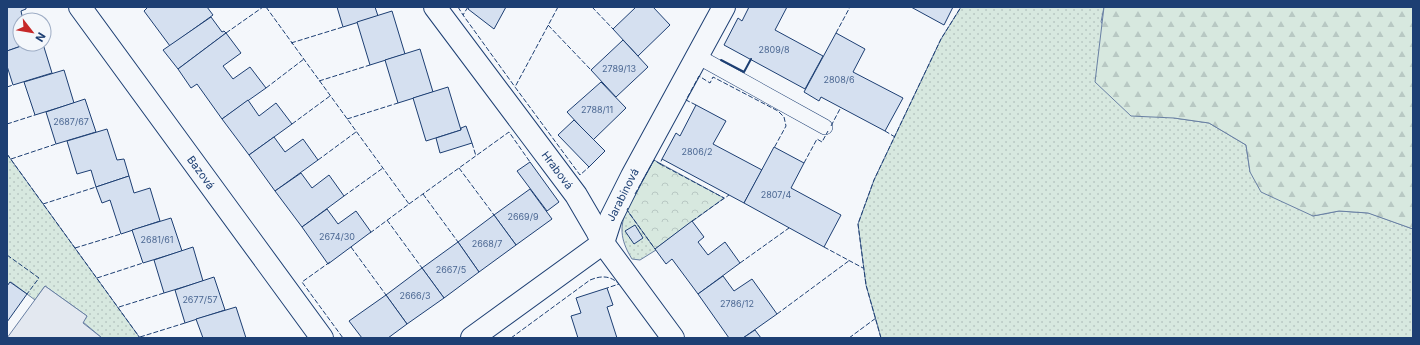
<svg xmlns="http://www.w3.org/2000/svg" width="1420" height="345" viewBox="0 0 1420 345" font-family="Inter,sans-serif">
<defs>
<pattern id="grass-dots" width="8" height="8" patternUnits="userSpaceOnUse"><rect width="8" height="8" fill="#d7e8df"/><path d="M2 2h.1M6 6h.1" fill="none" stroke="#b8c8c3" stroke-width="1.8" stroke-linecap="round"/></pattern>
<pattern id="forest-firs" width="22" height="20" patternUnits="userSpaceOnUse"><rect width="22" height="20" fill="#d7e8df"/><path d="M5 1l3.5 6h-7zM16 11l3.5 6h-7z" fill="#b8c8c3"/></pattern>
<pattern id="park-crowns" width="20" height="18" patternUnits="userSpaceOnUse"><rect width="20" height="18" fill="#d7e8df"/><path d="M2 6a3 3 0 1 1 6 0M12 15a3 3 0 1 1 6 0" fill="none" stroke="#b8c8c3"/></pattern>
</defs>
<rect width="100%" height="100%" fill="#f4f7fb"/>
<g fill="url(#grass-dots)" stroke="#687fa3">
<path d="M961 7H1104L1101 22 1174 118 1209 123 1246 145 1250 172 1313 216 1339 211 1369 213 1413 229V338H881L866 285 858 224 874 180 941 39Z"/>
<path d="M7 154 140 338H102L83 322 87 316 45 286 35 300 11 282 7 286Z"/>
<path d="M627 210 656 250 640 260 632 259C622 243 618 228 627 210Z"/>
</g>
<path fill="url(#forest-firs)" stroke="#687fa3" d="M1104 7H1413V229L1368 213 1339 211 1313 216 1261 192 1250 172 1246 145 1209 123 1174 118 1131 116 1095 82Z"/>
<path fill="url(#park-crowns)" stroke="#687fa3" d="M654 160 724 198 655 249 627 210Z"/>
<path fill="#e3e8f0" stroke="#687fa3" d="M45 286 87 316 83 323 102 338H7Z"/>
<g fill="#d5e0f0" stroke="#1d3f73">
<path d="M7 7H26V9L21 11 23 20H20V44H27L7 51Z"/>
<path d="M148 7H207L213 15 170 46 144 11Z"/>
<path d="M337 7H375L378 16 343 27Z"/>
<path d="M469 7H506L494 29 468 9Z"/>
<path d="M636 7H653L670 25 638 56 613 29Z"/>
<path d="M749 7H787L775 30 823 56 805 89 724 45 738 18 742 21Z"/>
<path d="M911 7H953L944 25Z"/>
<path d="M392 11 405 54 370 65 357 22Z"/>
<path d="M211 17 222 32 224 31 226 33 178 69 163 50Z"/>
<path d="M226 33 241 53 223 66 233 79 250 67 266 88 222 119 197 84 191 88 178 69Z"/>
<path d="M836 33 865 49 853 72 903 98 885 131 821 97 819 101 804 92Z"/>
<path d="M623 40 648 67 616 97 591 70Z"/>
<path d="M27 44H43L52 73 13 85 7 66V51Z"/>
<path d="M420 49 433 92 398 103 385 60Z"/>
<path d="M64 70 74 103 35 115 24 82Z"/>
<path d="M601 82 626 108 593 140 567 112Z"/>
<path d="M448 87 461 130 426 141 413 98Z"/>
<path d="M85 99 96 132 56 144 46 112Z"/>
<path d="M248 100 259 116 276 103 292 124 249 155 222 119Z"/>
<path d="M696 105 726 121 713 144 762 170 744 203 662 159 676 133 680 136Z"/>
<path d="M574 120 605 151 589 167 558 135Z"/>
<path d="M466 126 472 143 440 153 436 138 461 130V128Z"/>
<path d="M107 129 117 160 124 159 129 176 96 187 91 170 77 174 67 141Z"/>
<path d="M274 137 285 152 303 139 318 160 275 191 249 155Z"/>
<path d="M774 147 804 163 791 188 841 215 824 247 744 203Z"/>
<path d="M530 162 559 202 547 211 517 171Z"/>
<path d="M301 173 312 188 329 175 344 196 302 227 275 191Z"/>
<path d="M129 176 134 193 150 188 160 221 121 234 110 200 102 203 96 187Z"/>
<path d="M530 189 552 219 516 245 494 215Z"/>
<path d="M327 209 338 224 356 211 371 232 328 264 302 227Z"/>
<path d="M494 215 516 245 479 272 458 242Z"/>
<path d="M171 218 182 251 143 263 132 230Z"/>
<path d="M692 221 704 237 698 242 708 255 725 242 740 263 698 294 672 259 666 264 655 249Z"/>
<path d="M635 225 643 238 634 244 625 231Z"/>
<path d="M458 242 479 272 444 298 422 268Z"/>
<path d="M193 247 203 281 164 293 154 260Z"/>
<path d="M422 268 444 298 407 324 386 295Z"/>
<path d="M723 276 734 291 752 279 777 314 743 338H729L698 294Z"/>
<path d="M214 277 225 310 185 323 175 290Z"/>
<path d="M10 282 27 294 7 322V286Z"/>
<path d="M607 288 613 305 607 307 617 338H578L571 316 581 313 576 298Z"/>
<path d="M386 295 407 324 388 338H362L349 321Z"/>
<path d="M236 307 246 338H203L196 319Z"/>
<path d="M755 330 761 338H743Z"/>
</g>
<g fill="none" stroke-linecap="round" stroke-linejoin="round">
<g stroke="#1d3f73" stroke-width="16">
<path id="lane" d="M697 56 825 127"/>
</g>
<g stroke="#1d3f73" stroke-width="24">
<g id="street">
<path id="s1" d="M80 7 322 338"/>
<path id="s2" d="M435 7 576 195 597 231 603 243 673 338"/>
<path id="s3" d="M472 338 603 243 611 218 632 176 724 7"/>
</g>
</g>
<use href="#lane" stroke="#f4f7fb" stroke-width="15"/>
<use href="#street" stroke="#f4f7fb" stroke-width="22"/>
<g stroke="#1d3f73" stroke-width="1" stroke-dasharray="5 2" stroke-linecap="butt">
<path d="M266 7 409 204 370 233"/>
<path d="M458 7 463 15"/>
<path d="M468 7 463 15 515 87"/>
<path d="M558 7 515 87 580 175 589 167"/>
<path d="M592 7 613 29"/>
<path d="M548 25 591 70"/>
<path d="M226 33 263 7"/>
<path d="M836 33 850 7"/>
<path d="M291 43 343 27"/>
<path d="M319 81 370 65"/>
<path d="M7 87 13 85"/>
<path d="M266 88 304 59"/>
<path d="M696 105 686 100 699 76 710 83 713 77 778 111 784 117 786 126 774 148"/>
<path d="M347 119 398 103"/>
<path d="M7 124 35 115"/>
<path d="M292 124 330 96"/>
<path d="M831 126 841 107"/>
<path d="M885 131 895 137"/>
<path d="M472 143 476 156"/>
<path d="M7 154 140 338"/>
<path d="M11 159 56 144"/>
<path d="M318 160 356 132"/>
<path d="M804 163 817 139 822 142 828 131"/>
<path d="M660 164 724 198"/>
<path d="M459 168 494 215"/>
<path d="M423 194 458 242"/>
<path d="M635 194 654 160 660 164 662 159"/>
<path d="M344 196 383 168"/>
<path d="M43 204 96 187"/>
<path d="M409 204 509 132 530 162"/>
<path d="M628 208 627 210 655 249"/>
<path d="M387 220 422 268"/>
<path d="M692 221 729 195"/>
<path d="M351 247 386 295"/>
<path d="M824 247 863 268"/>
<path d="M75 248 121 234"/>
<path d="M7 255 39 278 27 294"/>
<path d="M330 262 302 282 343 338"/>
<path d="M740 263 789 228"/>
<path d="M97 278 143 263"/>
<path d="M119 307 164 293"/>
<path d="M777 314 850 260"/>
<path d="M140 337 185 323"/>
<path d="M511 338 590 280C602 275 611 276 619 284L607 288"/>
<path d="M849 338 876 318"/>
<path d="M881 338 866 285 858 224 874 180 941 39 961 7"/>
</g>
<path stroke="#1d3f73" stroke-width="2" d="M721 60 744 72 751 59"/>
</g>
<g text-anchor="middle" stroke-width="3" stroke-linejoin="round" paint-order="stroke">
<g font-size="9" fill="#4b6792">
<text x="774" y="53">2809/8</text>
<text x="619" y="72">2789/13</text>
<text x="839" y="83">2808/6</text>
<text x="597" y="113">2788/11</text>
<text x="71" y="125">2687/67</text>
<text x="697" y="155">2806/2</text>
<text x="776" y="198">2807/4</text>
<text x="523" y="220">2669/9</text>
<text x="337" y="240">2674/30</text>
<text x="157" y="243">2681/61</text>
<text x="487" y="247">2668/7</text>
<text x="451" y="273">2667/5</text>
<text x="415" y="299">2666/3</text>
<text x="200" y="303">2677/57</text>
<text x="737" y="307">2786/12</text>
</g>
<g font-size="11" fill="#1d3f73" stroke="#f4f7fb">
<text dy="4" stroke="none"><textPath href="#s2" startOffset="204">Hrabová</textPath></text>
<text dy="4" stroke="none"><textPath href="#s1" startOffset="205">Bazová</textPath></text>
<text dy="4" stroke="none"><textPath href="#s3" startOffset="214">Jarabinová</textPath></text>
</g>
</g>
<rect width="1420" height="345" fill="none" stroke="#1d3f73" stroke-width="16"/>
<g transform="translate(32 32) rotate(121)"><circle r="19" fill="#f4f7fb" stroke="#9eadc5"/>
<path d="M0-3L7 15L0 10L-7 15Z" fill="#c62828"/>
<text y="-6" font-size="11" font-weight="bold" text-anchor="middle" fill="#1d3f73">N</text>
</g>
</svg>
